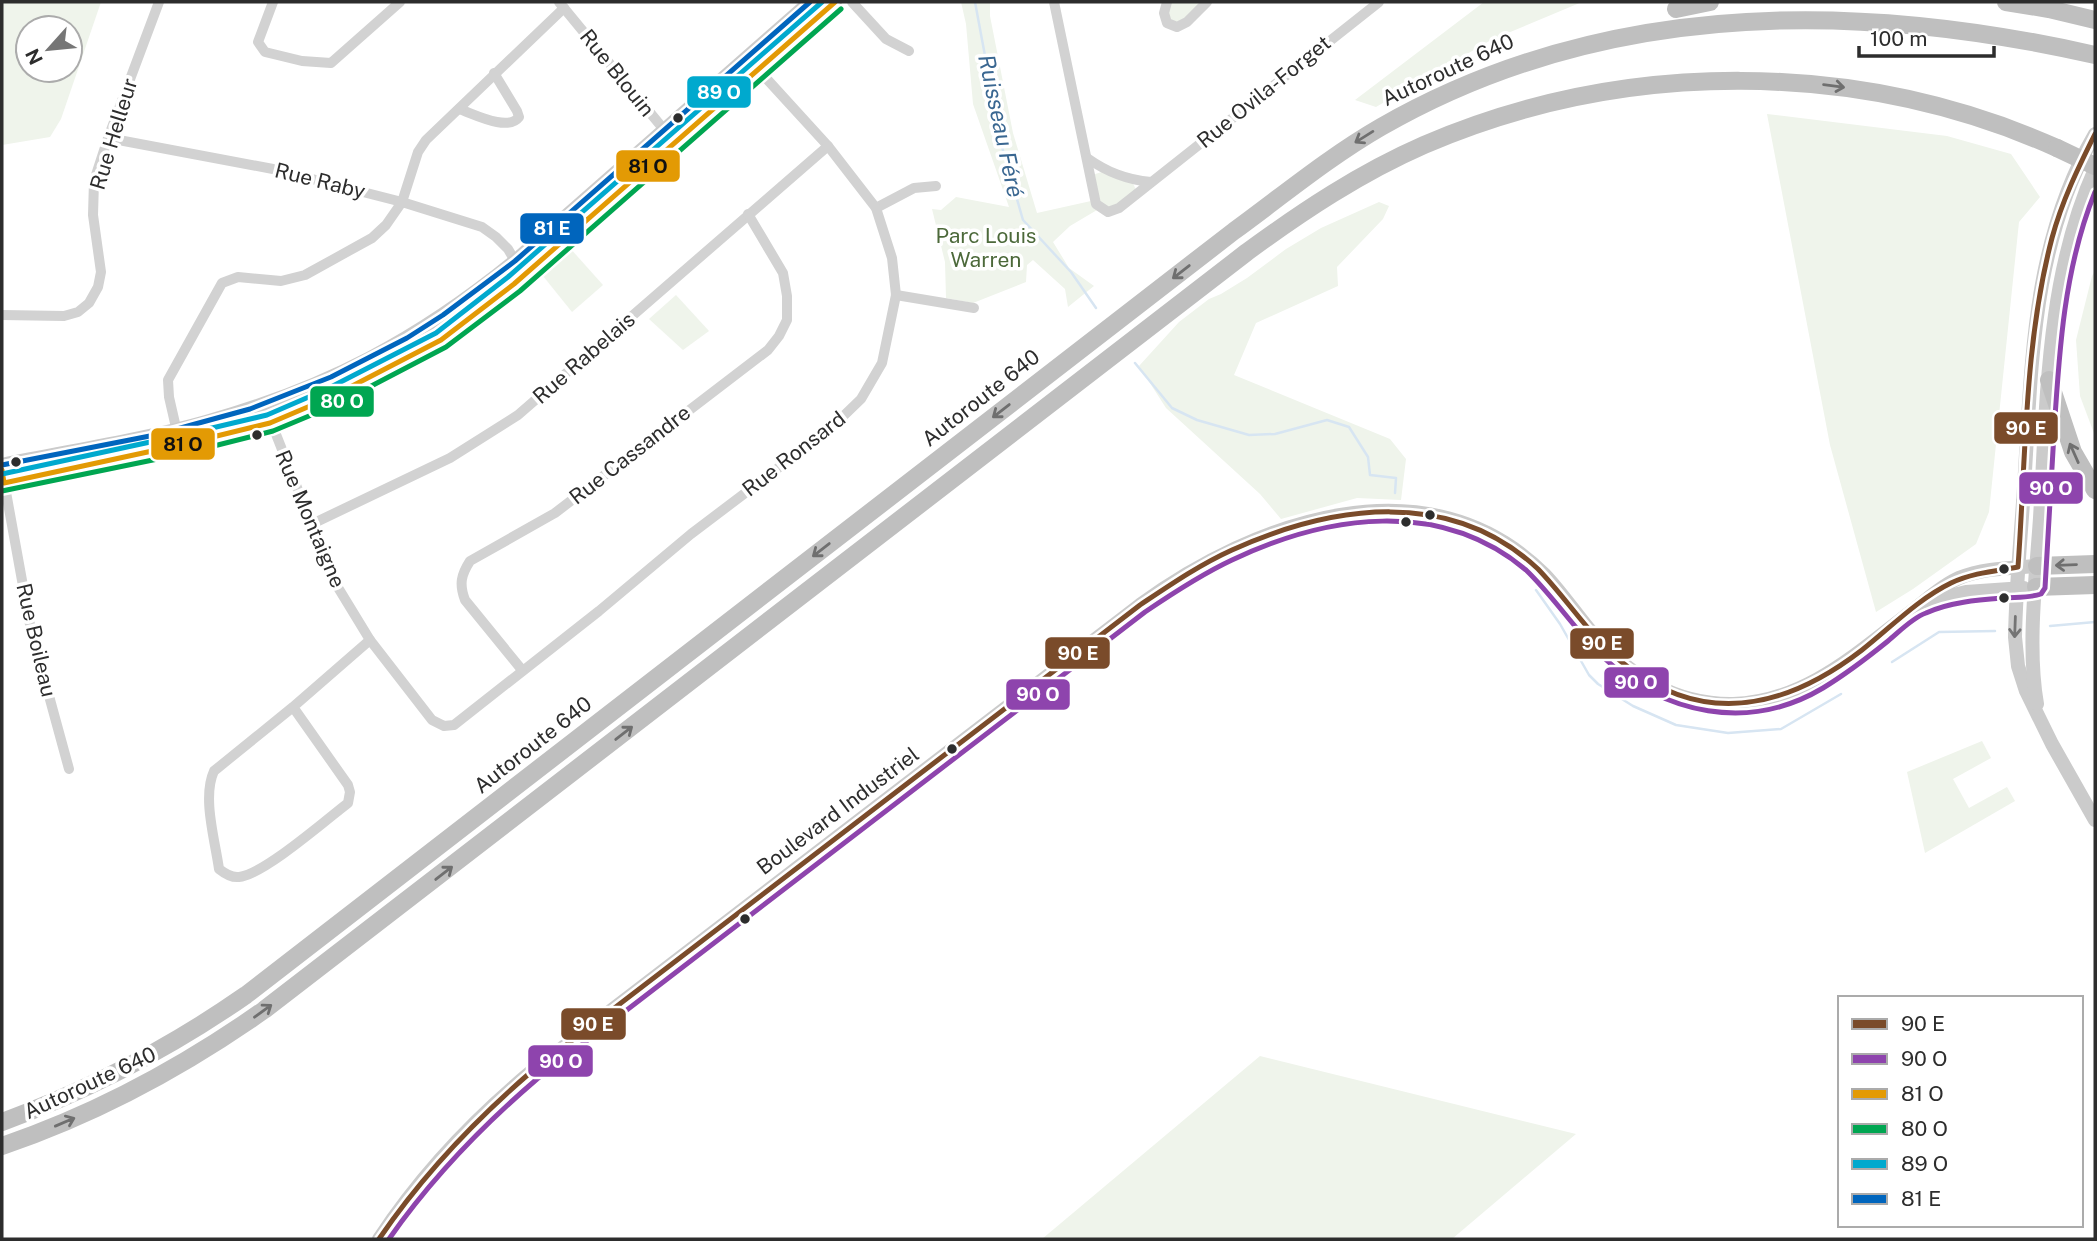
<svg xmlns="http://www.w3.org/2000/svg" width="2097" height="1241" viewBox="0 0 2097 1241" font-family="'Public Sans',sans-serif">
<rect width="100%" height="100%" fill="#fff"/>
<g fill="#eff4eb" fill-rule="evenodd">
<path d="M2 2H101L61 119 50 137 2 145ZM28 28H70V70H28Z"/>
<path d="M961 2H990V16L1013 133 1037 213 1091 201 1097 210 1070 226 1053 242 1069 268 1094 286 1068 307 1065 289 1033 260 1027 265 1026 282 973 303 946 298 945 262 932 209 941 210 956 197 1009 207 973 104 966 24Z"/>
<path d="M1167 2H1207L1187 22 1167 23Z"/>
<path d="M1484 2H1582L1491 40 1376 107 1355 100Z"/>
<path d="M1767 114 1947 136 2011 154 2040 197 2019 222 1989 512 1976 544 1913 589 1876 612 1830 445Z"/>
<path d="M1105 171 1132 181 1136 190 1108 212 1096 204 1092 175Z"/>
<path d="M1379 202 1389 206 1383 219 1337 267 1338 286 1256 323 1234 375 1390 439 1406 459 1401 500 1357 498 1281 519 1260 494 1166 408 1139 366 1179 322 1209 299 1221 294 1247 278 1286 249 1321 228Z"/>
<path d="M569 247 603 285 572 312 539 271Z"/>
<path d="M2095 271V436L2080 396 2076 340 2092 276Z"/>
<path d="M676 295 709 331 683 350 649 319Z"/>
<path d="M1982 741 1991 758 1953 779 1969 808 2007 787 2015 801 1925 853 1907 772Z"/>
<path d="M1260 1056 1576 1134 1452 1239H1042Z"/>
</g>
<g fill="none" stroke-linecap="round" stroke-linejoin="round">
<g stroke="#d7e5f2" stroke-width="2.5">
<path d="M975 2 1002 147 1023 220 1071 272 1096 308"/>
<path d="M1135 363 1172 408 1197 420 1249 435 1275 434 1327 420 1349 427 1368 457 1370 475 1396 478 1395 493"/>
<path d="M1536 590 1560 624 1589 675 1598 684 1633 706 1676 725 1728 733 1781 729 1841 694"/>
<path d="M2050 626 2095 622"/>
<path d="M1892 662 1939 632 1995 631"/>
</g>
<g stroke="#d2d2d2" stroke-width="10">
<path d="M273 2 258 42 265 52 302 61 331 63 400 2"/>
<path d="M559 2 675 143"/>
<path d="M852 2 886 39 909 51"/>
<path d="M1054 2 1096 204 1108 212 1119 208 1379 2"/>
<path d="M1167 2 1164 13 1167 23 1177 27 1187 22 1207 2"/>
<path d="M459 109C474 114 508 132 519 117L517 111 494 73"/>
<path d="M108 138 273 169 402 202 482 227 496 237 508 249 515 261"/>
<path d="M1087 158C1107 172 1126 180 1151 182"/>
<path d="M876 208 914 188 936 186"/>
<path d="M896 295 974 308"/>
<path d="M2 315 64 316 78 312 89 303 98 287 101 272 93 215 94 181 108 138 159 2"/>
<path d="M264 404 334 581 370 640 432 720 444 726 454 725 599 611 691 534 831 428 861 399 882 363 896 295 892 258 876 208 828 146 754 65"/>
<path d="M180 445 169 397 168 380 222 283 238 277 281 281 305 275 372 238 386 225 402 202 418 152 426 140 564 8"/>
<path d="M2 470 31 630 69 769"/>
<path d="M310 525 450 458 518 415 828 146"/>
<path d="M522 670 465 600C459 584 461 575 470 561L555 513 768 350 779 336 787 320V296L783 273 748 214"/>
<path d="M293 707 348 785 350 792 348 803C326 820 263 875 239 877 231 878 224 873 219 869 215 840 202 797 214 771L293 707 370 640"/>
</g>
<g stroke="#cbcbcb" stroke-width="14">
<path d="M2095 134C2034 239 2032 353 2025 471 2022 526 2016 581 2015 637L2018 666 2026 691 2052 744 2095 820"/>
<path d="M2 465C69 451 139 441 206 422 327 388 418 340 515 261L810 2"/>
<path d="M2 483 180 445 270 423 329 398 441 340 514 284 835 2"/>
<path d="M1930 601 1966 592 2024 588"/>
<path d="M2037 704C2027 646 2036 578 2040 518 2047 401 2046 278 2095 169"/>
<path d="M379 1239C421 1175 472 1121 531 1072L1140 605C1255 521 1429 458 1545 575 1561 592 1574 611 1588 628 1625 673 1673 705 1733 704 1807 702 1860 650 1916 608 1930 597 1943 585 1959 578 1983 568 2011 568 2037 566"/>
</g>
<g stroke="#bfbfbf" stroke-width="18">
<path d="M2006 2 2049 9 2095 20"/>
<path d="M1676 9 1710 2"/>
<path d="M2049 380 2073 452 2095 490"/>
<path d="M2037 566 2095 564"/>
<path d="M2036 587 2095 585"/>
<path d="M2 1122C89 1090 170 1048 246 995L1234 231C1282 196 1329 157 1381 127 1602 0 1853 0 2095 55"/>
<path d="M2 1146C96 1114 183 1067 264 1010L1247 252C1303 211 1360 173 1424 145 1624 59 1858 59 2057 148"/>
</g>
<path stroke="#bfbfbf" stroke-width="18" d="M2057 148 2095 166"/>
<g stroke="#fff" stroke-width="10">
<path id="bus-1" d="M379 1239C422 1176 473 1122 531 1072L1140 605C1170 585 1199 565 1232 550 1332 505 1451 487 1538 569 1569 601 1592 640 1628 667 1707 727 1788 707 1862 650 1890 628 1918 599 1951 583 1972 573 1995 571 2018 567 2026 458 2024 344 2052 238 2062 201 2078 168 2095 134"/>
</g>
<g stroke="#fff" stroke-width="10">
<path id="bus-2" d="M389 1239C431 1179 481 1127 537 1079L1145 612C1173 593 1202 574 1232 560 1327 515 1440 498 1526 570 1554 597 1575 630 1603 657 1664 715 1749 732 1823 688 1846 674 1867 658 1888 641 1899 632 1912 618 1926 613 1950 602 1978 600 2004 598 2016 597 2029 598 2041 594L2045 588C2048 536 2051 484 2054 433 2059 352 2064 268 2095 192"/>
</g>
<g stroke="#fff" stroke-width="10">
<path id="bus-3" d="M2 470 4 483 180 445 270 423 329 398 441 340 514 284 835 2"/>
</g>
<g stroke="#fff" stroke-width="10">
<path id="bus-4" d="M2 491 182 454 273 431 333 406 446 347 520 291 841 9"/>
</g>
<g stroke="#fff" stroke-width="10">
<path id="bus-5" d="M2 474 178 436 267 415 325 390 436 333 508 277 822 2"/>
</g>
<g stroke="#fff" stroke-width="10">
<path id="bus-6" d="M2 465 155 435 250 409 331 377 407 338 443 315 515 261 810 2"/>
</g>
<use href="#bus-1" stroke="#7a4b2a" stroke-width="5"/>
<use href="#bus-2" stroke="#8e44ad" stroke-width="5"/>
<use href="#bus-3" stroke="#e39a04" stroke-width="5"/>
<use href="#bus-4" stroke="#00a651" stroke-width="5"/>
<use href="#bus-5" stroke="#00a9ce" stroke-width="5"/>
<use href="#bus-6" stroke="#0065bd" stroke-width="5"/>
</g>
<defs><path id="oneway-shaft" d="M-6 0H5M1.5-3L5.5 0L1.5 3" fill="none" stroke-width="1.6" stroke-linecap="round" stroke-linejoin="round" transform="scale(1.75)"/></defs>
<g stroke="#6f6f6f">
<use href="#oneway-shaft" transform="translate(1834 86) rotate(7)"/>
<use href="#oneway-shaft" transform="translate(1364 137) rotate(148)"/>
<use href="#oneway-shaft" transform="translate(1181 272) rotate(142)"/>
<use href="#oneway-shaft" transform="translate(1001 411) rotate(142)"/>
<use href="#oneway-shaft" transform="translate(2074 453) rotate(-114)"/>
<use href="#oneway-shaft" transform="translate(821 550) rotate(142)"/>
<use href="#oneway-shaft" transform="translate(2066 565) rotate(178)"/>
<use href="#oneway-shaft" transform="translate(624 733) rotate(-38)"/>
<use href="#oneway-shaft" transform="translate(444 873) rotate(-38)"/>
<use href="#oneway-shaft" transform="translate(263 1011) rotate(-36)"/>
<use href="#oneway-shaft" transform="translate(65 1122) rotate(-23)"/>
</g>
<use stroke="#747474" href="#oneway-shaft" transform="translate(2015 627) rotate(92)"/>
<g fill="#2d2d2d" stroke="#fff" stroke-width="2.5">
<circle cx="678" cy="118" r="6"/>
<circle cx="257" cy="435" r="6"/>
<circle cx="16" cy="462" r="6"/>
<circle cx="1430" cy="515" r="6"/>
<circle cx="1406" cy="522" r="6"/>
<circle cx="2004" cy="569" r="6"/>
<circle cx="2004" cy="598" r="6"/>
<circle cx="952" cy="749" r="6"/>
<circle cx="745" cy="919" r="6"/>
</g>
<g text-anchor="middle" stroke-width="7" stroke-linejoin="round" paint-order="stroke">
<g font-size="21" fill="#2d2d2d" stroke="#fff">
<text transform="translate(1448 70) rotate(-25)" y="7">Autoroute 640</text>
<text transform="translate(617 73) rotate(51)" y="7">Rue Blouin</text>
<text transform="translate(1264 92) rotate(-39)" y="7">Rue Ovila-Forget</text>
<text transform="translate(114 134) rotate(-73)" y="7">Rue Helleur</text>
<text transform="translate(320 181) rotate(14)" y="7">Rue Raby</text>
<text transform="translate(584 358) rotate(-41)" y="7">Rue Rabelais</text>
<text transform="translate(981 398) rotate(-38)" y="7">Autoroute 640</text>
<text transform="translate(794 454) rotate(-38)" y="7">Rue Ronsard</text>
<text transform="translate(630 455) rotate(-38)" y="7">Rue Cassandre</text>
<text transform="translate(310 519) rotate(67)" y="7">Rue Montaigne</text>
<text transform="translate(36 640) rotate(77)" y="7">Rue Boileau</text>
<text transform="translate(533 745) rotate(-38)" y="7">Autoroute 640</text>
<text transform="translate(838 811) rotate(-37)" y="7">Boulevard Industriel</text>
<text transform="translate(90 1083) rotate(-25)" y="7">Autoroute 640</text>
</g>
<g font-size="21" fill="#4c693a" stroke="#fff">
<text x="986" y="243">Parc Louis<tspan x="986" dy="24">Warren</tspan></text>
</g>
<g font-size="23" font-style="italic" fill="#3a6791" stroke="#fff">
<text transform="translate(1001 126) rotate(78)" y="8">Ruisseau Féré</text>
</g>
</g>
<g stroke="#fff" stroke-width="2.5">
<rect x="686" y="75" width="66" height="34" rx="7" fill="#00a9ce"/>
<rect x="615" y="149" width="66" height="34" rx="7" fill="#e39a04"/>
<rect x="519" y="212" width="66" height="33" rx="7" fill="#0065bd"/>
<rect x="309" y="385" width="66" height="33" rx="7" fill="#00a651"/>
<rect x="1993" y="411" width="66" height="34" rx="7" fill="#7a4b2a"/>
<rect x="150" y="427" width="66" height="34" rx="7" fill="#e39a04"/>
<rect x="2018" y="471" width="66" height="34" rx="7" fill="#8e44ad"/>
<rect x="1569" y="627" width="66" height="33" rx="7" fill="#7a4b2a"/>
<rect x="1044" y="636" width="67" height="34" rx="7" fill="#7a4b2a"/>
<rect x="1603" y="666" width="67" height="33" rx="7" fill="#8e44ad"/>
<rect x="1005" y="678" width="66" height="33" rx="7" fill="#8e44ad"/>
<rect x="560" y="1007" width="67" height="34" rx="7" fill="#7a4b2a"/>
<rect x="527" y="1044" width="67" height="34" rx="7" fill="#8e44ad"/>
</g>
<g font-size="19" text-anchor="middle" font-weight="bold" fill="#fff">
<text x="719" y="99">89 O</text>
<text x="552" y="235">81 E</text>
<text x="342" y="408">80 O</text>
<text x="2026" y="435">90 E</text>
<text x="2051" y="495">90 O</text>
<text x="1602" y="650">90 E</text>
<text x="1078" y="660">90 E</text>
<text x="1636" y="689">90 O</text>
<text x="1038" y="701">90 O</text>
<text x="593" y="1031">90 E</text>
<text x="561" y="1068">90 O</text>
</g>
<g font-size="19" text-anchor="middle" font-weight="bold" fill="#111">
<text x="648" y="173">81 O</text>
<text x="183" y="451">81 O</text>
</g>
<rect width="2097" height="1241" fill="none" stroke="#2d2d2d" stroke-width="7"/>
<rect x="1838" y="996" width="245" height="231" fill="#ffffff" stroke="#ababab" stroke-width="2"/>
<rect x="1852" y="1019" width="35" height="10" fill="#7a4b2a" stroke="#ababab" stroke-width="2"/>
<text x="1901" y="1031" font-size="21" fill="#2d2d2d">90 E</text>
<rect x="1852" y="1054" width="35" height="10" fill="#8e44ad" stroke="#ababab" stroke-width="2"/>
<text x="1901" y="1066" font-size="21" fill="#2d2d2d">90 O</text>
<rect x="1852" y="1089" width="35" height="10" fill="#e39a04" stroke="#ababab" stroke-width="2"/>
<text x="1901" y="1101" font-size="21" fill="#2d2d2d">81 O</text>
<rect x="1852" y="1124" width="35" height="10" fill="#00a651" stroke="#ababab" stroke-width="2"/>
<text x="1901" y="1136" font-size="21" fill="#2d2d2d">80 O</text>
<rect x="1852" y="1159" width="35" height="10" fill="#00a9ce" stroke="#ababab" stroke-width="2"/>
<text x="1901" y="1171" font-size="21" fill="#2d2d2d">89 O</text>
<rect x="1852" y="1194" width="35" height="10" fill="#0065bd" stroke="#ababab" stroke-width="2"/>
<text x="1901" y="1206" font-size="21" fill="#2d2d2d">81 E</text>
<g transform="translate(49 49) rotate(243)"><circle r="33" fill="#ffffff" stroke="#ababab" stroke-width="2"/>
<path d="M0-5L12 26L0 18L-12 26Z" fill="#767676"/>
<text y="-10" font-size="19" font-weight="bold" text-anchor="middle" fill="#2d2d2d">N</text>
</g>
<path d="M1859 46v10h135v-10" fill="none" stroke="#2d2d2d" stroke-width="3.5"/>
<text x="1870" y="46" font-size="21" fill="#2d2d2d" stroke="#ffffff" stroke-width="5" paint-order="stroke">100 m</text>
</svg>
